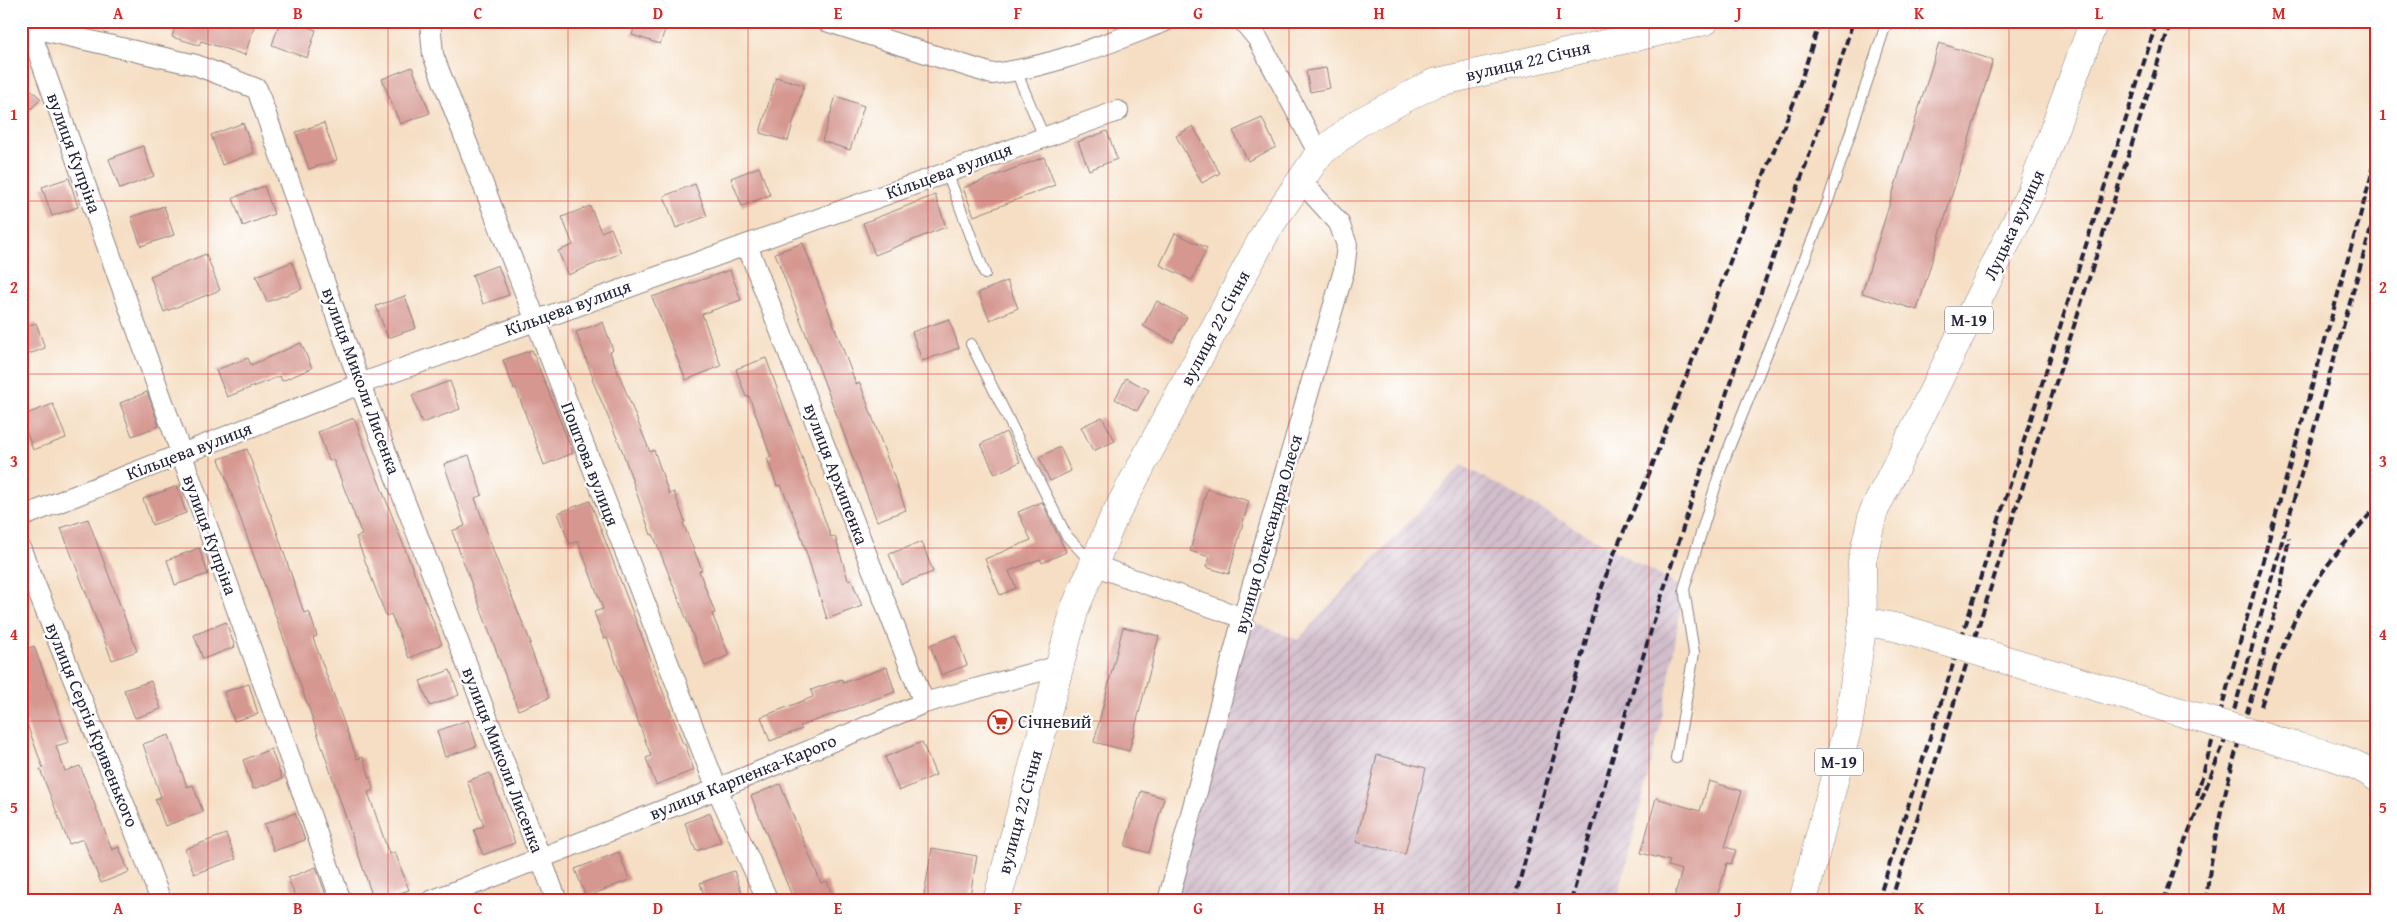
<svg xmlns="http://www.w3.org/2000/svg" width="2397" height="922" viewBox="0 0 2397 922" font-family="'Gentium Book Plus',serif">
<defs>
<pattern id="industrial-furrows" width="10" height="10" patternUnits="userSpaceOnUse" patternTransform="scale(1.25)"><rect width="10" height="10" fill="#d1bdcb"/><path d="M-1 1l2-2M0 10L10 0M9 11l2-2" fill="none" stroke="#b3a2af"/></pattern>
</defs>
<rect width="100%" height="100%" fill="#fff"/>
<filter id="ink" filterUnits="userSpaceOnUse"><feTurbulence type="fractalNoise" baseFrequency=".02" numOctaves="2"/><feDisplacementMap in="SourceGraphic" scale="10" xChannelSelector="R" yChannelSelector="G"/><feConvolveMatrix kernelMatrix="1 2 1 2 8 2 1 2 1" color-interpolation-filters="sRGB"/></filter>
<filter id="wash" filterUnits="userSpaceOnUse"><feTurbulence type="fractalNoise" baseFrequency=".0096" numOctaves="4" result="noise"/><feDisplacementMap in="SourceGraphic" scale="20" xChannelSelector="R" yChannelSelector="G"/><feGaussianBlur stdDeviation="1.12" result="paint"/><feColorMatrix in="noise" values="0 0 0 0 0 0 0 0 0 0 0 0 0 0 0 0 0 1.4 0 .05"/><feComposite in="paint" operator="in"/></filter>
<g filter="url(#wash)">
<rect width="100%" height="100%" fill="#f5dec3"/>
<path fill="url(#industrial-furrows)" d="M1462 465 1684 589 1663 714 1617 901H1168L1243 618 1298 640Z"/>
<g id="blocks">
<g fill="#d59790">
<path d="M177 21H235L254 27 245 55 201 41 199 45 172 37Z"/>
<path d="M280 21H290L316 30 307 58 272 45Z"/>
<path d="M636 21H668L660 44 632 35Z"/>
<path d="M1939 43 1993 60 1917 310 1862 293Z"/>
<path d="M412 67 430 113 400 124 382 79Z"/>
<path d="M1326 68 1330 88 1310 92 1306 71Z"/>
<path d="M776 77 804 85 788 141 760 133Z"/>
<path d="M21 80 41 99 21 119Z"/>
<path d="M836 96 864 106 850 150 822 141Z"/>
<path d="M1262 118 1276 147 1248 161 1233 131Z"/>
<path d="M243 123 254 153 222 165 211 135Z"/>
<path d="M324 123 337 160 309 169 296 132Z"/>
<path d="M1193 126 1220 173 1202 183 1176 136Z"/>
<path d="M1107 131 1117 159 1089 170 1078 142Z"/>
<path d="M143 146 154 176 120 189 109 159Z"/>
<path d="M1044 157 1055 185 974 216 963 188Z"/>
<path d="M759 167 770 195 742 206 731 178Z"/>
<path d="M69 178 78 207 52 216 42 187Z"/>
<path d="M695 184 707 216 676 228 664 196Z"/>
<path d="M264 186 274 214 243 226 233 198Z"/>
<path d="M935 195 946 227 875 255 863 223Z"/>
<path d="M164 206 174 235 141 246 131 217Z"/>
<path d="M590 206 601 232 611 228 621 253 568 275 558 251 573 245 562 217Z"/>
<path d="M1175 233 1207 248 1192 280 1160 265Z"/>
<path d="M803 243 856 384 860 383 906 510 877 521 775 253Z"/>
<path d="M206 254 220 290 164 312 150 276Z"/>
<path d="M292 262 302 289 267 302 256 276Z"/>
<path d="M498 265 509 295 483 304 472 275Z"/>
<path d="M730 270 741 300 702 314 721 366 686 380 652 297Z"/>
<path d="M1007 281 1018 308 990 320 978 293Z"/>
<path d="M405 296 416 328 388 338 376 306Z"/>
<path d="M1157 301 1187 317 1173 342 1143 326Z"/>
<path d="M949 319 959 348 922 361 912 332Z"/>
<path d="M603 322 613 350 610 352 650 452 654 450 669 494 674 492 685 522 683 523 702 570 699 571 715 613 712 614 729 655 705 666 653 534 651 535 622 450 592 379 593 378 576 332Z"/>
<path d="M36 323 45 348 21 357V328Z"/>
<path d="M301 343 312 368 282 381 280 376 227 397 216 370 248 358 251 365Z"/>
<path d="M532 350 573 453 544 465 516 388 514 389 503 360Z"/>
<path d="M766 358 831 537 835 536 848 580 851 579 862 606 827 619 799 529 781 485 777 486 767 458 771 457 749 396 746 397 736 369Z"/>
<path d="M1126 378 1149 390 1137 411 1115 399Z"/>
<path d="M450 381 460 409 422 423 412 395Z"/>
<path d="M147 392 159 426 132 436 120 403Z"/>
<path d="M53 404 66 438 33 450 21 416Z"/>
<path d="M1102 417 1115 441 1093 451 1081 427Z"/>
<path d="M354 418 442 644 409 658 391 614 386 616 356 537 362 535 333 459 329 461 318 432Z"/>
<path d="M1006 432 1020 462 995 474 981 444Z"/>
<path d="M1060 447 1071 471 1050 481 1039 457Z"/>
<path d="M247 449 270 514H271L304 613 309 611 317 636 313 638 357 759 363 757 374 790 368 792 389 854 395 852 409 890 376 901H374L312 717 219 459Z"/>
<path d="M469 455 482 495 475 498 496 558 531 643 529 644 549 698 518 710 452 531 465 526 444 464Z"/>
<path d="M177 486 186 513 152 525 143 499Z"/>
<path d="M1207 489 1249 501 1229 574 1206 567 1210 557 1190 551Z"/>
<path d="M590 501 683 744H685L694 770 656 785 646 758 651 756 607 638 604 639 594 612 603 609 578 541 570 544 558 513Z"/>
<path d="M1042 502 1066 552 1042 563 1040 559 1009 571 1016 588 1000 595 985 559 1031 540 1018 512Z"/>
<path d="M88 519 137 651 112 660 61 528Z"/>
<path d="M922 542 933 572 901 584 889 554Z"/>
<path d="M199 548 208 574 175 585 167 560Z"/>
<path d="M226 622 235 647 203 659 194 635Z"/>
<path d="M1123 627 1159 636 1129 751 1094 742Z"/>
<path d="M956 635 967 665 941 675 930 645Z"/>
<path d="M34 646 69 742 56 746 65 771 80 766 112 850 119 847 129 872 101 883 83 839 69 844 40 769 43 768 21 708V651Z"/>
<path d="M887 667 895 692 800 726 802 729 770 741 761 717 813 697 811 690 842 679 843 683Z"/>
<path d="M450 670 459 695 430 706 420 681Z"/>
<path d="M151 681 161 709 135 718 124 690Z"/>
<path d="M249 684 258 714 234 721 224 692Z"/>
<path d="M468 720 477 746 445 757 437 731Z"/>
<path d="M169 735 187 787 193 785 203 812 165 826 155 799 161 797 143 744Z"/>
<path d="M922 742 936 775 899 791 885 757Z"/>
<path d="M271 749 282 779 253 789 243 760Z"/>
<path d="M1377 755 1426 768 1405 854 1356 842Z"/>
<path d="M490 773 515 843 483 855 474 830 484 826 467 781Z"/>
<path d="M1709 781 1742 791 1725 847 1736 850 1731 864 1727 863 1716 901H1673L1682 870 1668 866 1670 861 1641 853 1656 798 1700 811Z"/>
<path d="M780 784 821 883 827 881 834 901H794L751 796Z"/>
<path d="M1141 791 1164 798 1149 853 1125 846Z"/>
<path d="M295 813 305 840 274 851 264 824Z"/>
<path d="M710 813 721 842 696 851 685 823Z"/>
<path d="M226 834 236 859 194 874 185 849Z"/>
<path d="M932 848 977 856 969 901H923Z"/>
<path d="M619 852 629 880 586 897 575 869Z"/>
<path d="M316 867 328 901H297L288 878Z"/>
<path d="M734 871 745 901H706L700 883Z"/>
</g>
</g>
</g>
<g filter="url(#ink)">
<use href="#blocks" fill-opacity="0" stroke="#8c807f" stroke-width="1"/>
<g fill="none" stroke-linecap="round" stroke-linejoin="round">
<g stroke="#8c807f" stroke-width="12">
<g id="lane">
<path d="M1016 71 1044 137"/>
<path d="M947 172 985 274"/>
<path d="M971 344 1066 535 1092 563"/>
<path d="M1676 758 1694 653 1684 589 1722 465 1828 201 1887 21"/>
</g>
</g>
<g stroke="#8c807f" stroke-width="22">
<g id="street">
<path d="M430 21 433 55 717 789 768 901"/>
<path d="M826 21 992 74C1053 67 1108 43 1166 21"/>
<path d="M1243 21 1258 39 1319 154"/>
<path d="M29 27 341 901"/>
<path d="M21 31 29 27 196 65 257 89 360 384 557 901"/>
<path d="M747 245 924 703"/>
<path d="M21 517 360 384 1118 111"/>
<path d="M21 550 133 826 161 901"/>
<path d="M1093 565 1243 618"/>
<path d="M431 901 717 789 924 703 1059 666"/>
<path d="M1168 901 1243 618 1344 270 1347 245 1339 223 1301 181"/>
</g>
</g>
<g stroke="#8c807f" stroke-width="29">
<g id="secondary">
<path d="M1863 621 1899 628"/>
<path d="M2287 744C2317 752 2350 758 2376 777"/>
<path d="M997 901 1075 608 1113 519 1268 228 1319 154 1358 123 1434 83 1705 21"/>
</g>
</g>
<g stroke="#8c807f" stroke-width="29">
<path id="highway" d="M1803 901 1849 722 1863 621 1862 561 1873 513 2031 192 2094 21"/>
</g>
<use href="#lane" stroke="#fff" stroke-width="10"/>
<use href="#street" stroke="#fff" stroke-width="20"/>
<use href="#secondary" stroke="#fff" stroke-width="28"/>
<use href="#highway" stroke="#fff" stroke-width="28"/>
<g stroke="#22223b" stroke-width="4" stroke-dasharray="8 4" stroke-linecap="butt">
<path d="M2261 706C2277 659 2295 611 2324 570 2340 548 2359 527 2376 507"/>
<path d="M2197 795 2376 159"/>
<path d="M1514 901 1596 604 1613 556 1649 474 1755 196 1794 102 1820 21"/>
<path d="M1571 901C1620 728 1673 556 1729 386 1769 264 1816 144 1853 21"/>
<path d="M1878 901 2157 21"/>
<path d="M1891 901 2171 21"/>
<path d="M2164 901 2181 851 2227 735 2376 211"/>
<path d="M2206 901C2216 802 2250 708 2275 613 2282 588 2284 563 2289 538"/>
</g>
<g stroke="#8c807f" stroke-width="29" stroke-linecap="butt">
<path id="secondary-bridge" d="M1899 628 2287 744"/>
</g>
<use href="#secondary-bridge" stroke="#fff" stroke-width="28"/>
</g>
</g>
<path fill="none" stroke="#d62828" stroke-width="1" stroke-opacity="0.55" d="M208 21V901M388 21V901M568 21V901M748 21V901M928 21V901M1108 21V901M1289 21V901M1469 21V901M1649 21V901M1829 21V901M2009 21V901M2189 21V901M21 201H2376M21 374H2376M21 548H2376M21 721H2376"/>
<defs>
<g id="supermarket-ring" transform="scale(1.25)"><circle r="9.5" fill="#fff" stroke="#c8321e" stroke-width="1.5"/><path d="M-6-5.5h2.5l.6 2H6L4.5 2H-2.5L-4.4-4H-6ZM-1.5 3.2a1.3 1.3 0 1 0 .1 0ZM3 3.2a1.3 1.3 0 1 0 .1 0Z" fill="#c8321e"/></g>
</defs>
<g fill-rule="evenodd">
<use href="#supermarket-ring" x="1000" y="722"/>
</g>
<g text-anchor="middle" stroke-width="4.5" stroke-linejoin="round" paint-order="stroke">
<g fill="#fff" stroke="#646476" stroke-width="1">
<rect x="1945" y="306.5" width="48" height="27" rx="4"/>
<rect x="1815" y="748.5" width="48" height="27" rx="4"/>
</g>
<g font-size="16" font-weight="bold" fill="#22223b">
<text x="1969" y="326">М-19</text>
<text x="1839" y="768">М-19</text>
</g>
<g font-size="18" fill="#22223b" stroke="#fff">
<text transform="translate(1528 61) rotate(-13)" y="6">вулиця 22 Січня</text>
<text transform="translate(74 153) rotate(70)" y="6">вулиця Купріна</text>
<text transform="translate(949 171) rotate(-20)" y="6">Кільцева вулиця</text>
<text transform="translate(2014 225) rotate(-65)" y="6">Луцька вулиця</text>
<text transform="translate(568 308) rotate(-20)" y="6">Кільцева вулиця</text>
<text transform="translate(1215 328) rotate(-62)" y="6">вулиця 22 Січня</text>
<text transform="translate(361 381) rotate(70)" y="6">вулиця Миколи Лисенка</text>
<text transform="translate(189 451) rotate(-21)" y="6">Кільцева вулиця</text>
<text transform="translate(590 464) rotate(69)" y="6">Поштова вулиця</text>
<text transform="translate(836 474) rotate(69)" y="6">вулиця Архипенка</text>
<text transform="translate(1268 534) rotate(-74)" y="6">вулиця Олександра Олеся</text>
<text transform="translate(210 535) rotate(70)" y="6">вулиця Купріна</text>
<text transform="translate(92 725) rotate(68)" y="6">вулиця Сергія Кривенького</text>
<text transform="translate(503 760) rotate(69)" y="6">вулиця Миколи Лисенка</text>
<text transform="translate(743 777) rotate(-22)" y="6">вулиця Карпенка-Карого</text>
<text transform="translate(1020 812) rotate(-75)" y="6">вулиця 22 Січня</text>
</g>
<g font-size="18" fill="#22223b" stroke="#fff" text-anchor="start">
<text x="1018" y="728">Січневий</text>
</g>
</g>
<rect width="2397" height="922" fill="none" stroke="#fff" stroke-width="55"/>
<rect x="28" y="28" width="2342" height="866" fill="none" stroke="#d62828" stroke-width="2"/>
<g font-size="16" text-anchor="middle" font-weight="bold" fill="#d62828">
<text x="118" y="19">A</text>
<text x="298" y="19">B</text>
<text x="478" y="19">C</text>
<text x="658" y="19">D</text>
<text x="838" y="19">E</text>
<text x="1018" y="19">F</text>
<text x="1198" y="19">G</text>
<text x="1379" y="19">H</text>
<text x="1559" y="19">I</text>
<text x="1739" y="19">J</text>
<text x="1919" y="19">K</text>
<text x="2099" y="19">L</text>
<text x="2279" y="19">M</text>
<text x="14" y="120">1</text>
<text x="2383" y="120">1</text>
<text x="14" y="293">2</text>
<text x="2383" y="293">2</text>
<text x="14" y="467">3</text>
<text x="2383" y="467">3</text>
<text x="14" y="640">4</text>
<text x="2383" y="640">4</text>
<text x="14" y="813">5</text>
<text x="2383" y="813">5</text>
<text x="118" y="914">A</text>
<text x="298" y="914">B</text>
<text x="478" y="914">C</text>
<text x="658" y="914">D</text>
<text x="838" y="914">E</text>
<text x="1018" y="914">F</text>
<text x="1198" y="914">G</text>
<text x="1379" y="914">H</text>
<text x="1559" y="914">I</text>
<text x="1739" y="914">J</text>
<text x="1919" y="914">K</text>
<text x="2099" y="914">L</text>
<text x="2279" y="914">M</text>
</g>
</svg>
